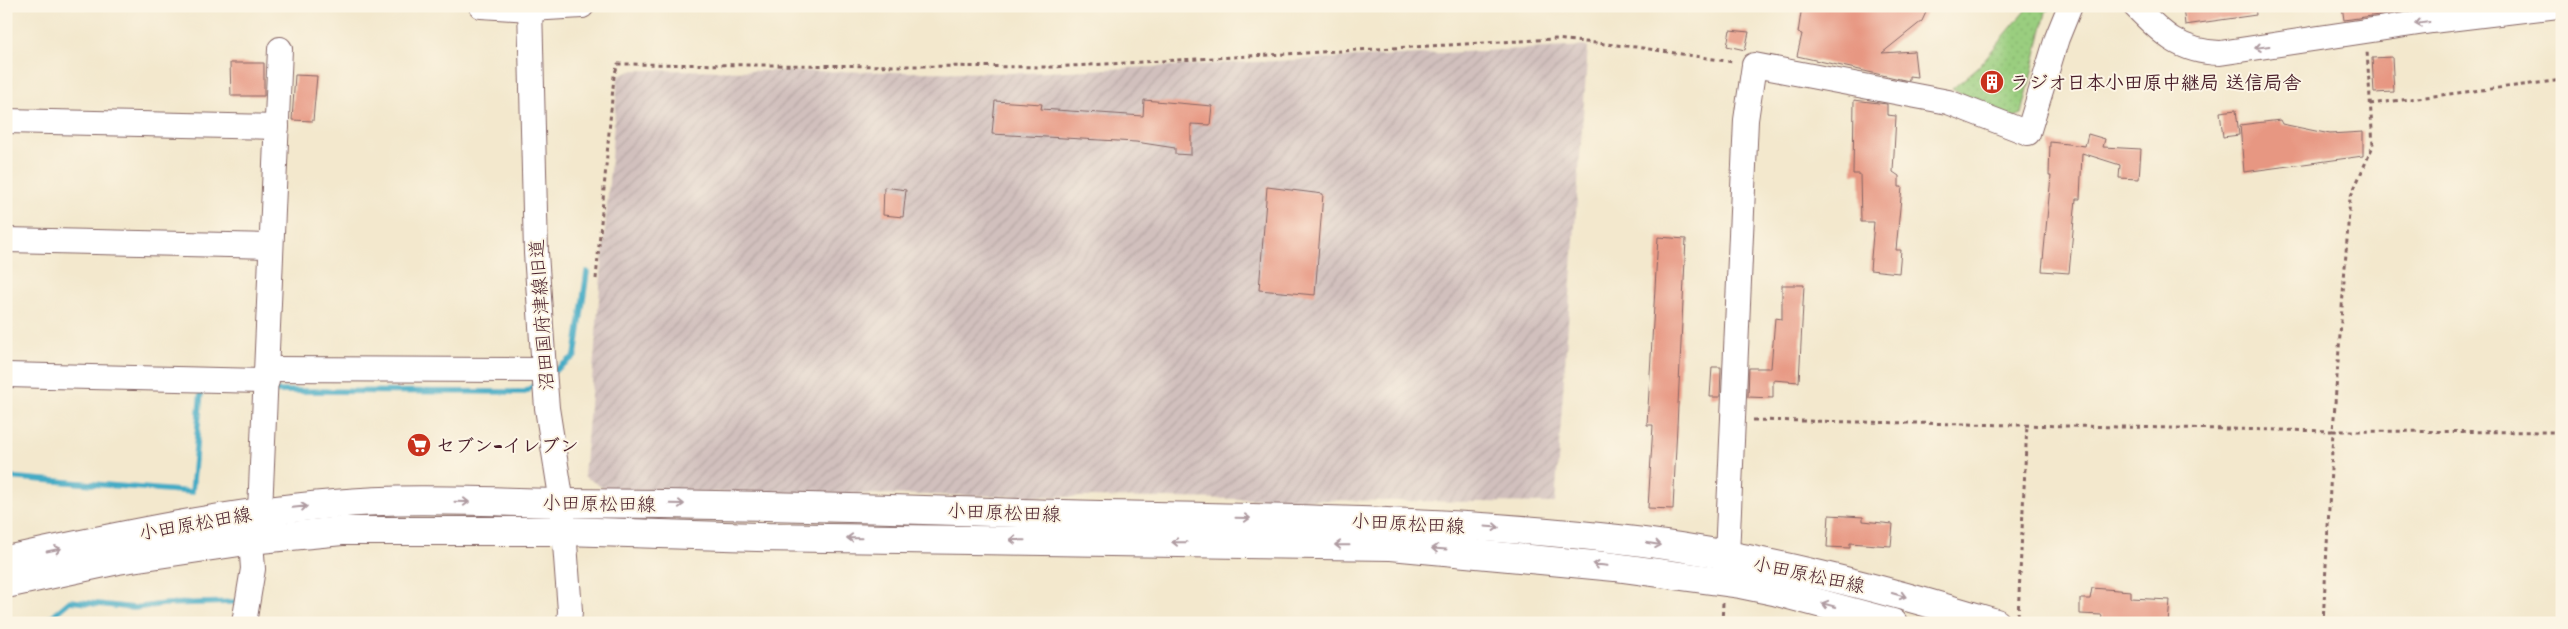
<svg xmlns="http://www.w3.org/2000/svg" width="2568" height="629" viewBox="0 0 2568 629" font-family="'Shantell Sans','Klee One',sans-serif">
<defs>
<pattern id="industrial-furrows" width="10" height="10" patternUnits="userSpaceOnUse" patternTransform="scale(1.25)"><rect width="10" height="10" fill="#d1c0bd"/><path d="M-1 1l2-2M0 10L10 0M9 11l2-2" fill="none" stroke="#b5a5a3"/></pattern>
<pattern id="grass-dots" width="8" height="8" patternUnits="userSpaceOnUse" patternTransform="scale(1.25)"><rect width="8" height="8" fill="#9ace7f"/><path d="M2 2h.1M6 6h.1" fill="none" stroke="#86b06e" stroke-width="1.8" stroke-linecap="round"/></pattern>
</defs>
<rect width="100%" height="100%" fill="#fcf5e5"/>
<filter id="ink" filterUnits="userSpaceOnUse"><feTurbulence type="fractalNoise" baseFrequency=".02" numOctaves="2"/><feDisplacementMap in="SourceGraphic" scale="10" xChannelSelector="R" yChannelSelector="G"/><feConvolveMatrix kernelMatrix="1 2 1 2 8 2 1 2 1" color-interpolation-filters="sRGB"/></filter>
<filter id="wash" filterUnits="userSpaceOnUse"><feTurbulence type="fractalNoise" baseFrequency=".0096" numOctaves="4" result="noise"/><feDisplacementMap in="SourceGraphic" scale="20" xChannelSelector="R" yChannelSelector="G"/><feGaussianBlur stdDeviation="1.12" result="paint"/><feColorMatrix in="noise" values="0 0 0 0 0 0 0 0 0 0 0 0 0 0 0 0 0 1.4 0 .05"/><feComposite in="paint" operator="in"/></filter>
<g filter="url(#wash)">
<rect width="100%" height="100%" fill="#f3e8cd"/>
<path fill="url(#industrial-furrows)" d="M1588 46 1555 503 608 491 584 476 618 76 634 70 1025 73Z"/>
<path fill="url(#grass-dots)" stroke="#727655" d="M2029 6H2052L2046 12 2022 114 2009 119 1952 89 1978 67Z"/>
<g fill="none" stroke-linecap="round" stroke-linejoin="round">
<g stroke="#45abc5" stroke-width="5.5">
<path d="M550 374 575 356 587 272"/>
<path d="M271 391 525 392 539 382"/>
<path d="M6 477 192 492 201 391"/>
<path d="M44 623 70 601 134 608 164 604 236 602"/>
</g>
</g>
<g id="blocks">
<g fill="#e79782">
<path d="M1802 6H1929L1922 21 1882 53 1914 51 1917 77 1909 76V81L1797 56 1802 34 1798 33Z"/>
<path d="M2183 6H2255L2256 15 2185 25Z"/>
<path d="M2342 6H2413V10L2344 20Z"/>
<path d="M1730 30 1749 32 1745 50 1727 46Z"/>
<path d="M2392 57 2394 92 2374 93 2372 58Z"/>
<path d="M230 63H264V96H231Z"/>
<path d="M295 75 317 76 313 121 292 120Z"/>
<path d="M1144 100 1212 106 1210 125 1191 124V155L1175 154V148L1136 142 992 134 995 101 1042 104 1041 109 1143 116Z"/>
<path d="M1854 100 1887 104V115L1896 116 1893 172 1899 176V187H1902L1896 250H1901L1899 273 1870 270 1874 222H1861L1860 174H1853Z"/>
<path d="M2236 110 2239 135 2223 137 2220 112Z"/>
<path d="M2280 120 2282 124 2330 134 2363 132V156L2244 172 2240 125Z"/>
<path d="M2088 134 2105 139 2103 147 2141 149 2139 179 2119 178 2120 165 2082 153 2080 199H2076L2069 273 2042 271 2051 176H2049L2050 142 2085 146Z"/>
<path d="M884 187 906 190 903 217 883 215Z"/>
<path d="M1267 187 1323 194 1315 295 1259 290Z"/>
<path d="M1658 237 1686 239 1673 509 1648 508 1653 425H1647Z"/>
<path d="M1782 285H1804L1799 382 1773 380V398L1748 397 1749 368H1771L1775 318 1782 319Z"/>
<path d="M1712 367H1721L1720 397H1710Z"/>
<path d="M1829 515 1863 517V521L1893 524 1891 546 1850 543V548L1827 547Z"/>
<path d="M2092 588 2131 591V598L2170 600 2168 623H2101L2102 615 2080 614V599H2090Z"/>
</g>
</g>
</g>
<g filter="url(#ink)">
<use href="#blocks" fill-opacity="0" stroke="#856564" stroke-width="1"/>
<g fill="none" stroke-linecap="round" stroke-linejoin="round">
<g stroke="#856564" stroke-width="26">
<g id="minor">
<path d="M481 6 530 9 582 6"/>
<path d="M530 6 536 253 544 370 547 408 562 503 570 611 569 623"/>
<path d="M2135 6C2161 33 2180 52 2220 53L2432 21 2558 6"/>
<path d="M6 121 277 127"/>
<path d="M6 240 271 246"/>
<path d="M267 369 544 370"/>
<path d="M6 375 267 381"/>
<path d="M260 511 280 49"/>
<path d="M1727 556 1746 120 1754 65 1948 102 2028 133 2057 38 2070 6"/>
<path d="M244 623 253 569 251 540"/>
</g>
</g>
<g stroke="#856564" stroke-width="30">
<g id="major">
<path d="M6 560C114 537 223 513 334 504 410 497 489 502 565 503 717 504 868 508 1019 513 1227 519 1436 516 1643 542 1762 557 1881 588 1996 623"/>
<path d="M6 584 118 560 260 539 342 531H564L757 537 1391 546 1615 567 1740 584 1774 591 1893 623"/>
</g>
</g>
<g stroke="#856564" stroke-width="3" stroke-dasharray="4 4" stroke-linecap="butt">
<path d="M2370 104 2562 80"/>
<path d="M596 279 614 76 618 64 1053 67 1555 39 1636 47 1733 62"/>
<path d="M1753 420 2333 431 2350 198 2373 146 2367 51"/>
<path d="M2018 616 2027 424"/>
<path d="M1722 623 1723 603"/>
<path d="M2323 623 2333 431 2562 432"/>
</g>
<use href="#minor" stroke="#fff" stroke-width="24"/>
<use href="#major" stroke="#fff" stroke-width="28"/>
</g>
<defs><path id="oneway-shaft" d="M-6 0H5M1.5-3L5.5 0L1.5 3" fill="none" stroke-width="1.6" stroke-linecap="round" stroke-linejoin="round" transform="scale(1.25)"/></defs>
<g stroke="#ae9aa0">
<use href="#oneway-shaft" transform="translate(2422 23) rotate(172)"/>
<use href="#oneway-shaft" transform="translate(2262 47) rotate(172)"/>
<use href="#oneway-shaft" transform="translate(462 502) rotate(1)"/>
<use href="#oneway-shaft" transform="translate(677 504) rotate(1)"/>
<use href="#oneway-shaft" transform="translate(300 507) rotate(-6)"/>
<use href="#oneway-shaft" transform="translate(1243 518) rotate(1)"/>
<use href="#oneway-shaft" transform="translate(1492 527) rotate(4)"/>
<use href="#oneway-shaft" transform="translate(854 538) rotate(-179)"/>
<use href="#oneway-shaft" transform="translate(1017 540) rotate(-179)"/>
<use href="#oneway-shaft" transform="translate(1179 542) rotate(-179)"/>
<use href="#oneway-shaft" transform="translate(1654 544) rotate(10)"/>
<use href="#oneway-shaft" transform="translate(1342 545) rotate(-179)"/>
<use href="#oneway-shaft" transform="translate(1439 549) rotate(-176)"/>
<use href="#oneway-shaft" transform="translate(54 550) rotate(-12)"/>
<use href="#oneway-shaft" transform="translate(1600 565) rotate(-174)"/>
<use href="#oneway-shaft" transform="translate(1899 595) rotate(16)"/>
<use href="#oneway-shaft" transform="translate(1829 605) rotate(-165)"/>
</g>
</g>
<defs>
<g id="building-disc" transform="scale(1.25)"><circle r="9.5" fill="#c8321e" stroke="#fcf5e5"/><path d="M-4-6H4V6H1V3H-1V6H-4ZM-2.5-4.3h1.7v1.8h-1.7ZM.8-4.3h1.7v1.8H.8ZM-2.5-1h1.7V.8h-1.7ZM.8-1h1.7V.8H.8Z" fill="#fff"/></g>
<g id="supermarket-disc" transform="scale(1.25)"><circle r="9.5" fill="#c8321e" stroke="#fcf5e5"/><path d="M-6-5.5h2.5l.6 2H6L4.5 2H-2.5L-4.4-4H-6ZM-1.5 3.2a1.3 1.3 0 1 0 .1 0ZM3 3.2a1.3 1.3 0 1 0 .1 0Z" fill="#fff"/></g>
</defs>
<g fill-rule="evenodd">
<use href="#building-disc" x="1992" y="82"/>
<use href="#supermarket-disc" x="419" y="445"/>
</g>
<g text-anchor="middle" stroke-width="4" stroke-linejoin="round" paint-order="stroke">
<g font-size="19" font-weight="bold" fill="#4a1f2b" stroke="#fcf5e5" text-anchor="start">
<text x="2010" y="89">ラジオ日本小田原中継局 送信局舎</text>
<text x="436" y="452">セブン-イレブン</text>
</g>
<g font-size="19" fill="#4a1f2b" stroke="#fcf5e5">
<text transform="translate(541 315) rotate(-94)" y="7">沼田国府津線旧道</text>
<text transform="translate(599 503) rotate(1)" y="7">小田原松田線</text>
<text transform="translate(1004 512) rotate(2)" y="7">小田原松田線</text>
<text transform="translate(195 523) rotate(-10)" y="7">小田原松田線</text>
<text transform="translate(1408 523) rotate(3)" y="7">小田原松田線</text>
<text transform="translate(1809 574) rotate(12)" y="7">小田原松田線</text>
</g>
</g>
<rect width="2568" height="629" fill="none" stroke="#fcf5e5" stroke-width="25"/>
</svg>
